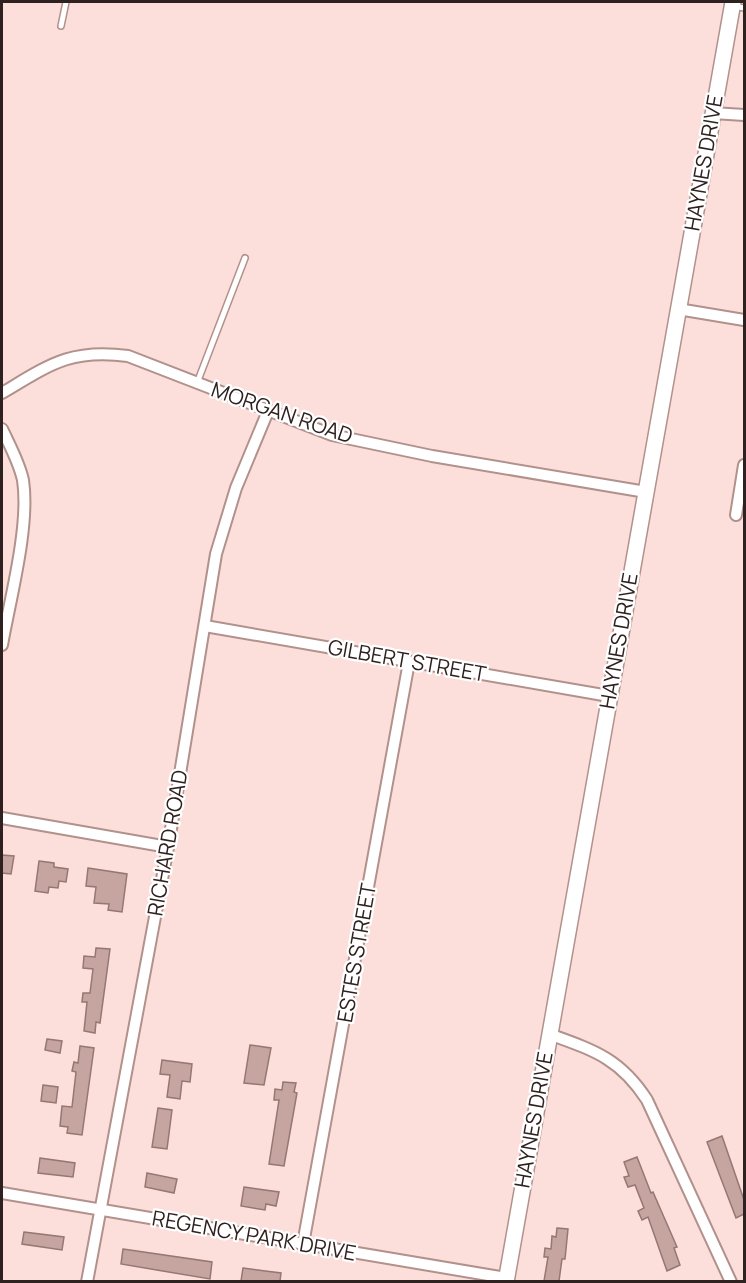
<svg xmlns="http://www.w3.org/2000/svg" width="746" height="1283" viewBox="0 0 746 1283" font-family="Manrope,sans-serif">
<rect width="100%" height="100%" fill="#fcdfdb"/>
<g fill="#c6a49f" stroke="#967772" stroke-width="1.5">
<path d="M2 855 14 856 11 874 2 873Z"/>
<path d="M39 861 54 863V867L68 869 66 882 59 881 58 888 49 887 48 893 35 891Z"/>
<path d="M88 868 127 874 122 912 108 910 109 904 94 903 96 887 86 886Z"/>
<path d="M96 948 110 949 100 1023 96 1022 95 1033 84 1031 87 1002H82L83 993H90L93 969 83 968 84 956 95 957Z"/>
<path d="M47 1039 62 1041 60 1053 45 1050Z"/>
<path d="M250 1045 271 1048 264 1085 244 1083Z"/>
<path d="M80 1046 94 1048 82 1135 67 1133 68 1127 60 1126 62 1106 72 1107 76 1072 72 1071 74 1062 78 1063Z"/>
<path d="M162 1060 192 1064 190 1082 182 1081 180 1099 167 1097 170 1075 160 1074Z"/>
<path d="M283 1082 296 1083 294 1092 297 1093 284 1166 269 1164 279 1100H274L275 1089 282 1090Z"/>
<path d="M43 1085 58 1087 56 1103 41 1101Z"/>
<path d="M158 1108 172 1110 167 1149 152 1147Z"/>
<path d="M722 1136 744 1200V1214L736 1218 707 1142Z"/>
<path d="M637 1157 651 1193 653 1192 677 1247 674 1248 680 1265 667 1271 648 1217 642 1220 638 1211 644 1208 635 1185 628 1187 624 1177 629 1176 624 1162Z"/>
<path d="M40 1158 75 1163 73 1177 38 1173Z"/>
<path d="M147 1173 177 1179 174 1193 145 1187Z"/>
<path d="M244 1187 279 1192 276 1206 266 1204 265 1210 241 1206Z"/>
<path d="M557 1228 568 1229 565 1259H562L559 1281H544L548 1257H544L545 1248 551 1249 552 1236 556 1237Z"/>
<path d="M24 1232 64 1237 62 1250 22 1244Z"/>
<path d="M123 1249 212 1262 210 1279 121 1264Z"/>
<path d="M243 1268 281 1273 280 1281H241Z"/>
</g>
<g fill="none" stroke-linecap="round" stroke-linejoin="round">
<g stroke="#b2918c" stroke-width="8">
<g id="lane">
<path d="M734 6 744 8"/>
<path d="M61 26 66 2"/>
<path d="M197 383 245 258"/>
</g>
</g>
<g stroke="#b2918c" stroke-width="14">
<g id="street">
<path d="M713 113 744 115"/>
<path d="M678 309 744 320"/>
<path d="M2 393C49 365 71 348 128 356L332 435 432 456 646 492"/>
<path d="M2 429C10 446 19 462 23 480 30 526 10 599 2 645"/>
<path d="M736 515 744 465"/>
<path d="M205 626 609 696"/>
<path d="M2 818 168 847"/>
<path d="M549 1034C593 1050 620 1058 647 1100L731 1282"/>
<path d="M2 1193 506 1278"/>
<path d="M303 1244 409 662"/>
<path d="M87 1282 168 847 216 554 236 488 268 411"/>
</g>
</g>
<g stroke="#b2918c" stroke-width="18">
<path id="secondary" d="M506 1282 733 2"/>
</g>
<use href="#lane" stroke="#fff" stroke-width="5"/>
<use href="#street" stroke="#fff" stroke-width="10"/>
<use href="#secondary" stroke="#fff" stroke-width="15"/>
</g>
<g text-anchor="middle" stroke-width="4.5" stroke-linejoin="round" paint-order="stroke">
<g font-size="21" fill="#2e2120" stroke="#fff">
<text transform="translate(704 163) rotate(-80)" y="7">HAYNES DRIVE</text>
<text transform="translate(282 413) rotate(19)" y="7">MORGAN ROAD</text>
<text transform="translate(619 641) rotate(-80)" y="7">HAYNES DRIVE</text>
<text transform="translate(407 661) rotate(10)" y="7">GILBERT STREET</text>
<text transform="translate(168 843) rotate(-80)" y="7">RICHARD ROAD</text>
<text transform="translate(357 953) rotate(-80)" y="7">ESTES STREET</text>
<text transform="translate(534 1120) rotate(-80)" y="7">HAYNES DRIVE</text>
<text transform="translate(254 1236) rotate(10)" y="7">REGENCY PARK DRIVE</text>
</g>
</g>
<rect width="746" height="1283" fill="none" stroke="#2e2120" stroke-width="6"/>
</svg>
